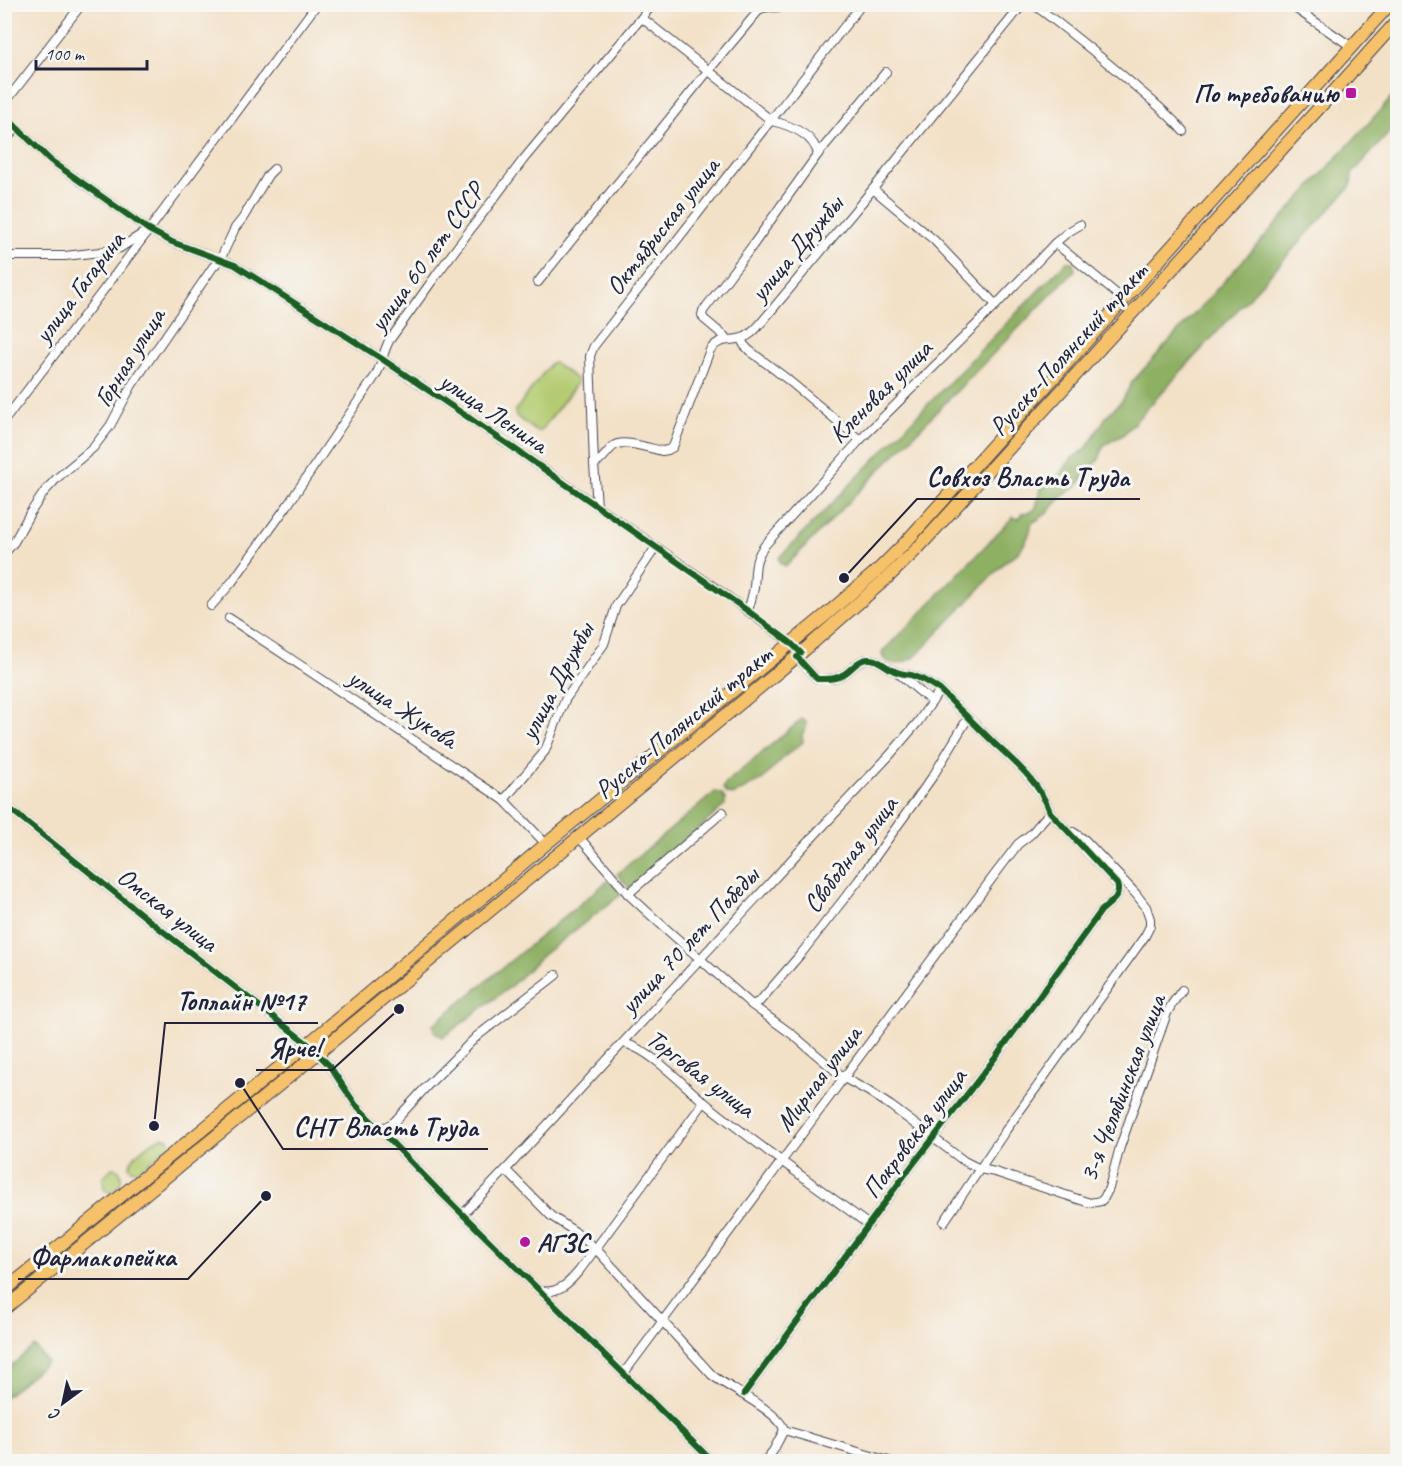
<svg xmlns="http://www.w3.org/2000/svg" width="1402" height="1466" viewBox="0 0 1402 1466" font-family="Caveat,sans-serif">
<rect width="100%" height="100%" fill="#f6f6f2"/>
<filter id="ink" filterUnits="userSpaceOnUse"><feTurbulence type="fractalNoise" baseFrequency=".0167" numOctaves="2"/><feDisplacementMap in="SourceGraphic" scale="12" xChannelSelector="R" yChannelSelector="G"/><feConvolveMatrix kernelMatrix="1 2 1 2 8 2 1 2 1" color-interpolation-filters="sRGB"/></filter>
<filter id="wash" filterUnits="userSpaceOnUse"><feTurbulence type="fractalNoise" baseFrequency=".008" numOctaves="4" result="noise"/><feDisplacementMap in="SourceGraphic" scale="24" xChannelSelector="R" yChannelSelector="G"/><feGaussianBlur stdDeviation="1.35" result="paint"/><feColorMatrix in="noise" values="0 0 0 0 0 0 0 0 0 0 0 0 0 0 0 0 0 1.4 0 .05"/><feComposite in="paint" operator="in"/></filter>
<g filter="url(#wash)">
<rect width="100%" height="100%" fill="#f3e1c7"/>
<g fill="#b3cc71" stroke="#6a7756" stroke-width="1.5">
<path d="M551 363H555L576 379 577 383 541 431H536L516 416 515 411Z"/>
<path d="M162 1137 169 1139 170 1143 169 1146 138 1171 131 1169 129 1166C133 1154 150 1142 162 1137Z"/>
<path d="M112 1168 119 1170C125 1180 118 1190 109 1193L104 1189 103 1177Z"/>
</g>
<g fill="#8eb063" stroke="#58694f" stroke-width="1.5">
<path d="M1397 92V124L1352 174 1351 186 1123 435 1104 445 1099 459 1075 488 1067 492 1046 514 1031 524C1031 536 1019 556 1007 560L915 657C902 663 895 668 883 658L882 652 919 615 1013 517 1019 519 1022 513 1030 512 1036 508 1040 489 1058 477 1072 458 1086 449 1108 414 1122 401 1132 382Z"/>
<path d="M1066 262H1073L1075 270 786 566 780 563 779 558Z"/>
<path d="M802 719 806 722V728L802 735 803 742 785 756 763 779 733 795 726 793 723 788 726 783Z"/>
<path d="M715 792 722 794 725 799V805L666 859 629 888 617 874Z"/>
<path d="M610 879 623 893 543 955 510 987 443 1037 436 1033 433 1025Z"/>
<path d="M34 1346 47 1362 5 1397V1371Z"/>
</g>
</g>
<g filter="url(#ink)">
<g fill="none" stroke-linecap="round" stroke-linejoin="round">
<g stroke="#413f50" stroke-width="10">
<g id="street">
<path d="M1033 4C1068 30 1102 58 1135 86 1152 101 1169 114 1183 131"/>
<path d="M1289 4 1352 47"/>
<path d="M642 18 772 121C789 125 813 134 818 154L753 245 703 311 702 315 704 319 729 340"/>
<path d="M4 104 82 4"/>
<path d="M4 115 50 160 149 230 172 242 235 265 382 359 509 445 723 593 792 644"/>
<path d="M4 141 17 128"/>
<path d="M818 154 886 72"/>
<path d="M873 189 934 240 996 305"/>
<path d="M1055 243 1124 300"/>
<path d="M4 256H65L100 252 120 248 145 232"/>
<path d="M538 282 708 71 760 9C772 4 777 11 789 4"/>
<path d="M741 339 744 345 750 351 787 379 860 440"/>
<path d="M4 421 149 230 317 4"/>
<path d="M594 464C604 460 607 450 615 445 624 439 652 449 662 451L668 450 673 447 710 350C720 337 728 342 742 338 750 336 756 329 761 323L873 189 1023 4"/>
<path d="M597 506 594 464 590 356 594 346 862 4"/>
<path d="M4 554 14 542 30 513 45 491 57 478 93 448 110 426 132 385 213 267 220 260 235 228 243 218 268 175 274 169"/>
<path d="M211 606 232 582 287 506 376 375C382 364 383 352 389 341L437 274 523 160 653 4"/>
<path d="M748 611C750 603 753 595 754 587 756 569 753 561 765 545L860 440 996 305 1055 243 1068 232 1080 225"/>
<path d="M229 618 504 800 546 844"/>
<path d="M898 673 932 702"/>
<path d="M504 800 545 751 565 700 604 644 616 606 656 547"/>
<path d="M4 804 160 929 308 1044 329 1065 355 1104 439 1191 713 1462"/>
<path d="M579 837 628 894 655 919 752 1005 793 1035 844 1078 868 1091 891 1106 964 1161 980 1169 995 1172 1090 1203 1101 1201 1104 1198 1109 1188 1120 1147 1167 1013 1172 1004 1182 990"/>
<path d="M628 894 723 812"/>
<path d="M752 1005 760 1001 800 955 858 881 933 776 968 718"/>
<path d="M624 1043C652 1051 681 1083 704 1102 757 1145 814 1184 869 1225"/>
<path d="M380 1129 387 1126 394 1122 427 1086 476 1037 556 975"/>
<path d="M506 1170 551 1216 574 1231 596 1249 712 1375C728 1388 780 1412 784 1430L892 1462"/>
<path d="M463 1214 513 1162 806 844 889 756 918 722 940 690"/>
<path d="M944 1222 1006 1130 1145 936 1150 926V919L1146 907 1136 894 1085 840 1073 832"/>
<path d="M541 1291C558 1294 569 1283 579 1271L704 1102"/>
<path d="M624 1373 996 873 1018 844 1031 834 1050 812"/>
<path d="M744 1394 904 1176 995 1058 1101 911C1109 903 1122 897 1117 884L1050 812C1040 783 1016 763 994 743 976 725 958 708 940 690 931 684 922 678 911 675 907 674 901 674 897 672 885 668 876 655 863 660 855 663 851 670 844 674 836 680 826 679 817 679L797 657"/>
<path d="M764 1462 773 1451 784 1430"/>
</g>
</g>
<g stroke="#413f50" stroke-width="14">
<g id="primary">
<path d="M4 1291 308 1044 546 844 828 613 879 569 905 543 1390 4"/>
<path d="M4 1309 318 1053 801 653 887 578 918 548 1320 107 1398 20"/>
</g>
</g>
<use href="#street" stroke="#fff" stroke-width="8"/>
<use href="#primary" stroke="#f5c16b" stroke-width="12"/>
<g stroke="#f6f6f2" stroke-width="10">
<g id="cycleway">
<path d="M4 115 50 160 149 230 172 242 235 265 382 359 509 445 748 611 791 643 801 653"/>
<path d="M4 804 160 929 308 1044 329 1065 355 1104 439 1191 713 1462"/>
<path d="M744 1394 904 1176 995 1058 1101 911C1109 903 1122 897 1117 884L1050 812C1040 783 1016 763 994 743 976 725 958 708 940 690 931 684 922 678 911 675 907 674 901 674 897 672 885 668 876 655 863 660 855 663 851 670 844 674 836 680 826 679 817 679L797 657"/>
</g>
</g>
<use href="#cycleway" stroke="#1b5e20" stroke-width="6"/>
</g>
</g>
<g fill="#b5179e" stroke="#f6f6f2" stroke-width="2">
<rect x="1345" y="87" width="12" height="12" rx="3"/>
<circle cx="525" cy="1242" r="6"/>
</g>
<g text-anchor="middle" stroke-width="6" stroke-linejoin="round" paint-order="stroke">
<g font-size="26" font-weight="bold" fill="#22223b" stroke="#f6f6f2" text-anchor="end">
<text x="1339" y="102">По требованию</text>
<text x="537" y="1251" text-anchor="start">АГЗС</text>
</g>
<g font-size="26" fill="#22223b" stroke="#f6f6f2">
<text transform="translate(662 226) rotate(-52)" y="9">Октябрьская улица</text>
<text transform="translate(796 248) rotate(-50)" y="9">улица Дружбы</text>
<text transform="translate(426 257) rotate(-54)" y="9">улица 60 лет СССР</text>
<text transform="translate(79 287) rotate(-53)" y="9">улица Гагарина</text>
<text transform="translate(1068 349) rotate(-48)" y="9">Русско-Полянский тракт</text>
<text transform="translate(129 357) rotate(-58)" y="9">Горная улица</text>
<text transform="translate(880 391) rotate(-45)" y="9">Кленовая улица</text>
<text transform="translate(494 412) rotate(34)" y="9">улица Ленина</text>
<text transform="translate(556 681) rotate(-62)" y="9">улица Дружбы</text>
<text transform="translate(403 708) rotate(33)" y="9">улица Жукова</text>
<text transform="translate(683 722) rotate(-40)" y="9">Русско-Полянский тракт</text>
<text transform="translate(850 854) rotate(-53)" y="9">Свободная улица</text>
<text transform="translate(168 909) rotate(38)" y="9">Омская улица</text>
<text transform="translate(689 940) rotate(-47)" y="9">улица 70 лет Победы</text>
<text transform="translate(701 1073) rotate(37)" y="9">Торговая улица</text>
<text transform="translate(818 1078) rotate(-53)" y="9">Мирная улица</text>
<text transform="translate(1122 1088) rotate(-69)" y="9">3-я Челябинская улица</text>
<text transform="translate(914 1133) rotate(-53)" y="9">Покровская улица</text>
</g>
</g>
<path fill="none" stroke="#22223b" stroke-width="2" d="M844 578L917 499H1140M154 1126L165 1023H318M399 1009L332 1070H256M240 1083L283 1149H488M266 1196L188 1279H18"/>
<g fill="#22223b" stroke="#f6f6f2" stroke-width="2">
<circle cx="844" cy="578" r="6"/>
<circle cx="154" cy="1126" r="6"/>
<circle cx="399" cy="1009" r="6"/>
<circle cx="240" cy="1083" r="6"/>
<circle cx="266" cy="1196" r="6"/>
</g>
<g font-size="27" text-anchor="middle" font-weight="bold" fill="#22223b" stroke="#f6f6f2" stroke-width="6" stroke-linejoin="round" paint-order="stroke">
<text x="1028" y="486">Совхоз Власть Труда</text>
<text x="241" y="1010">Топлайн №17</text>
<text x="294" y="1057">Ярче!</text>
<text x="386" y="1136">СНТ Власть Труда</text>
<text x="103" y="1266">Фармакопейка</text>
</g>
<rect width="1402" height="1466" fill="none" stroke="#f6f6f2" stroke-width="24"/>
<g transform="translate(63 1403) rotate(213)" stroke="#f6f6f2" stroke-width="4.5" paint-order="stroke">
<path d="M0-4.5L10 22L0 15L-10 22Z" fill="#22223b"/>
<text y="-9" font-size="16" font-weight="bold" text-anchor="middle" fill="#22223b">С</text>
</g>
<path d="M36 60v9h111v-9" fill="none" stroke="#22223b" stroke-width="3"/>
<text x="45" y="60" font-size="18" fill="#22223b" stroke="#f6f6f2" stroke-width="4.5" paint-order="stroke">100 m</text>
</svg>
